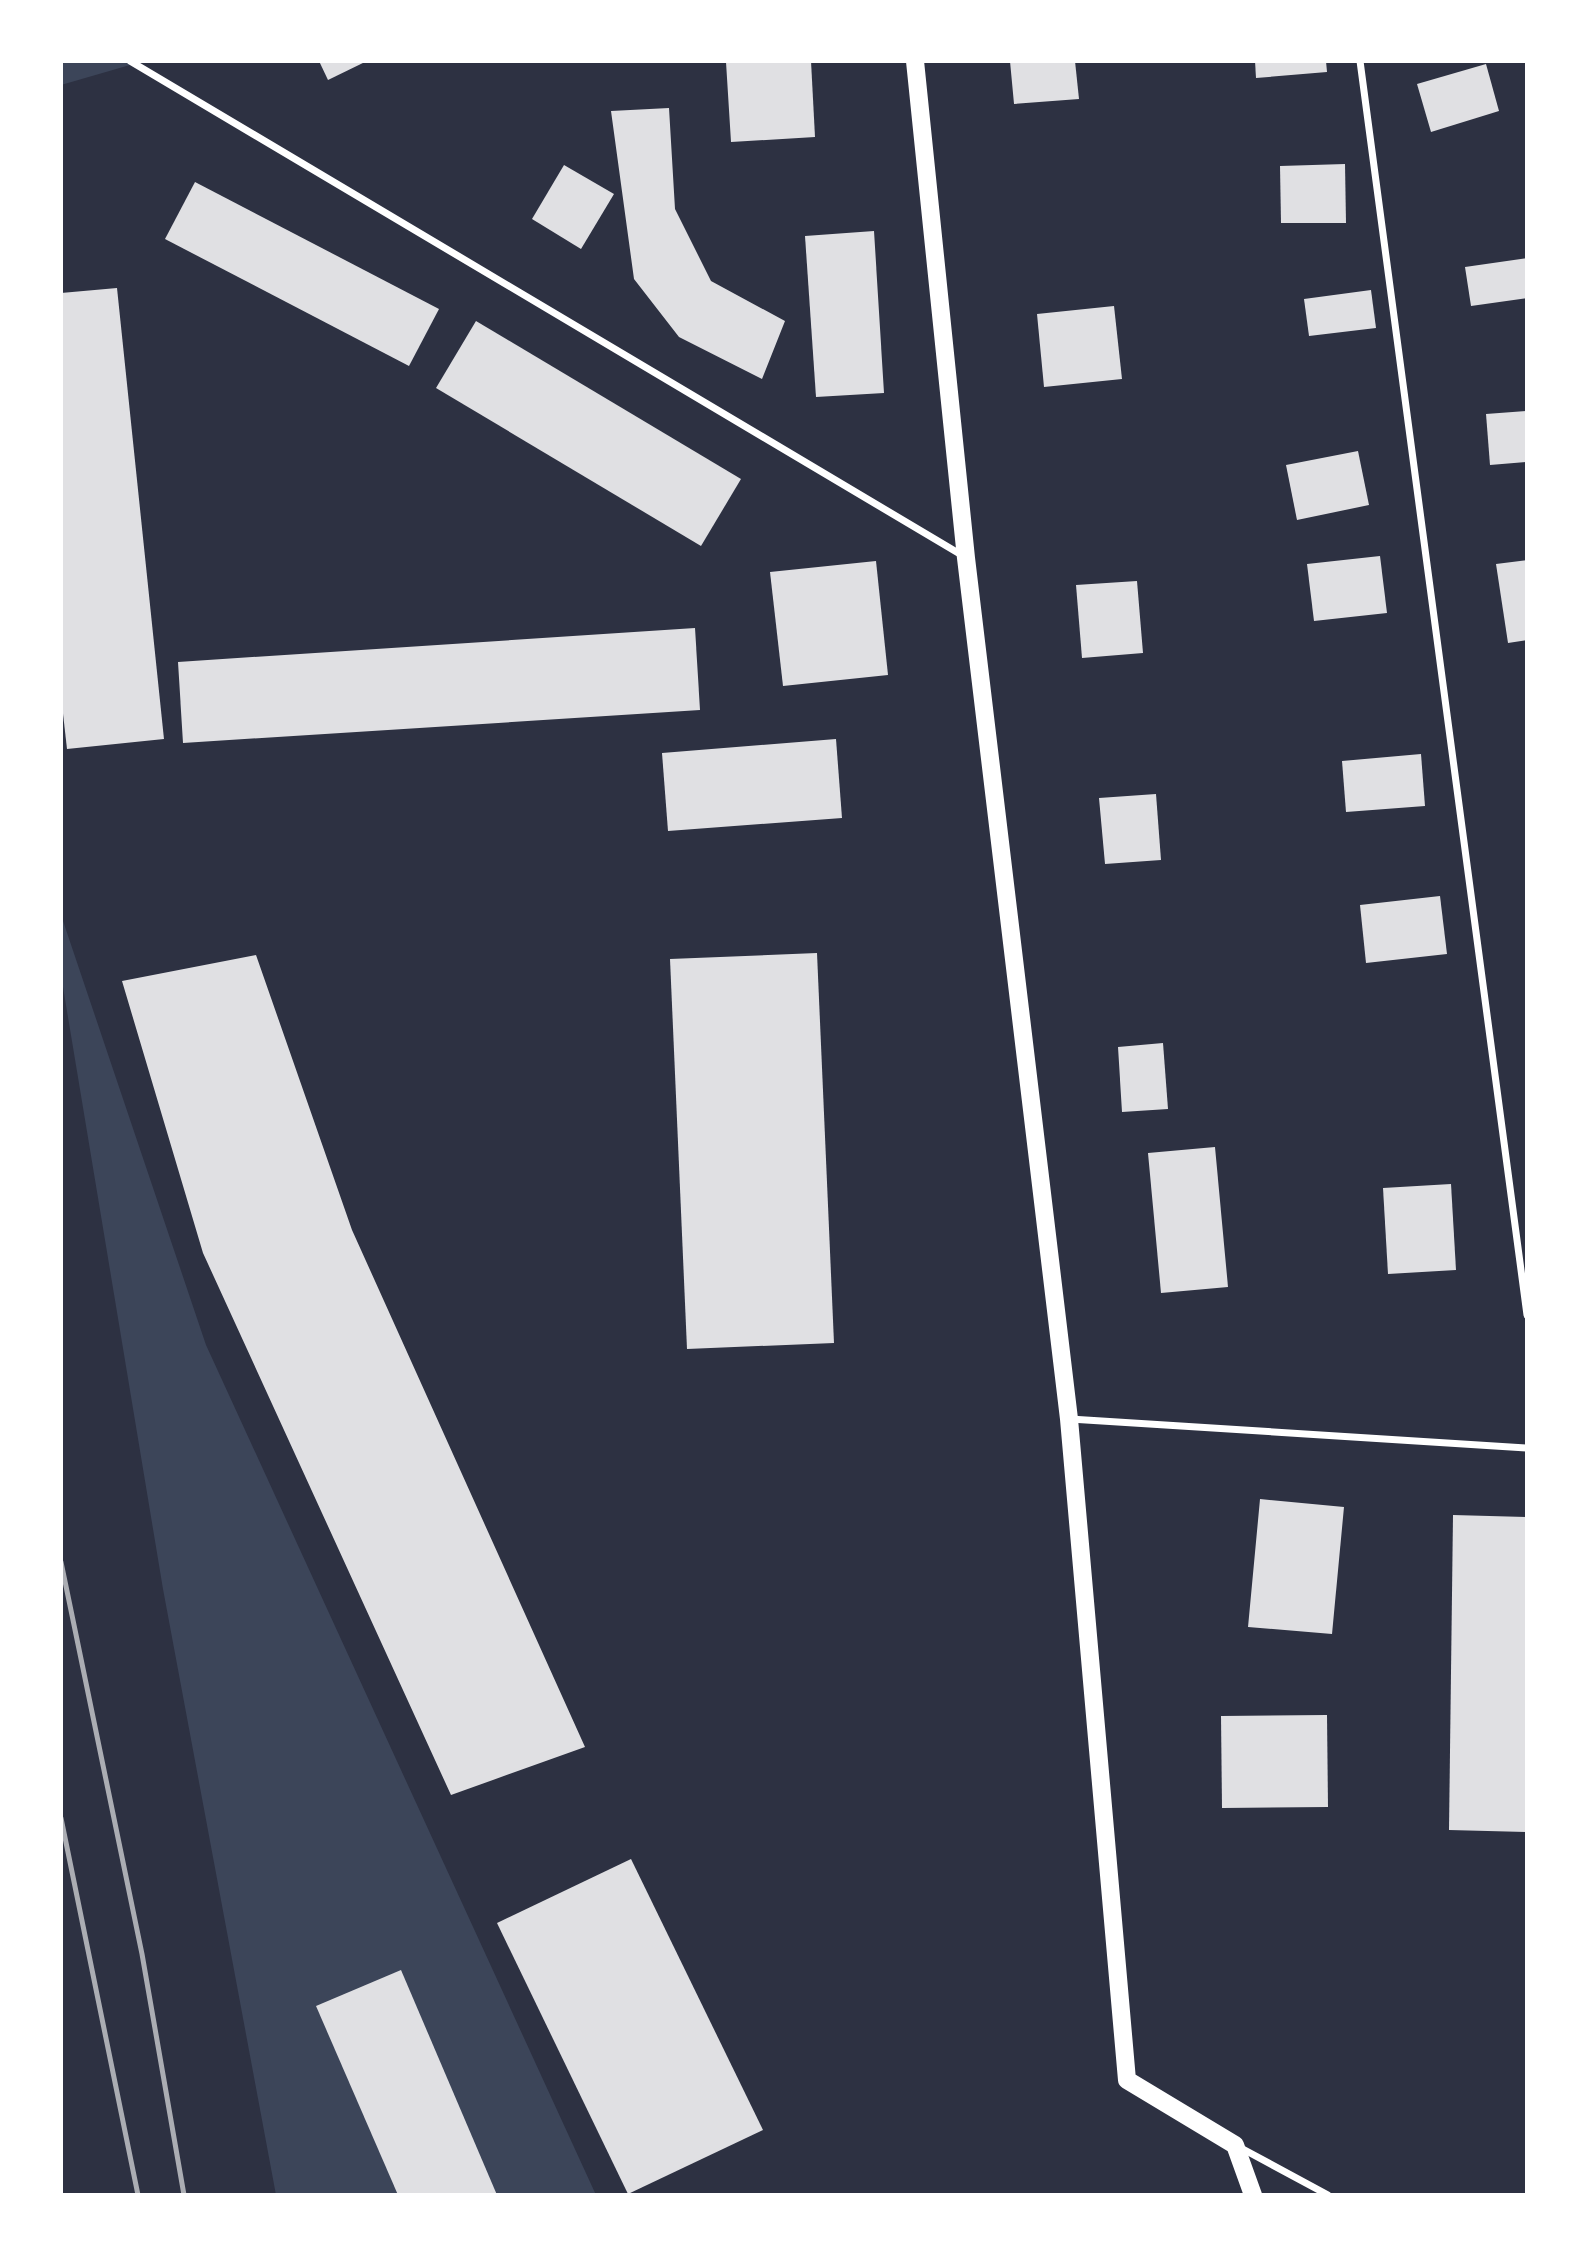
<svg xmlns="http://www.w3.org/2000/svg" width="1588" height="2256" viewBox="0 0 1588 2256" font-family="Helvetica,sans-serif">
<rect width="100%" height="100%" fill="#2d3142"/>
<g fill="#3c4559">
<path d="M61 61H130V65L61 85Z"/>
<path d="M61 915 206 1345 596 2195H276L163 1589 61 975Z"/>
</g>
<g fill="#e0e0e3">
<path d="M319 61H367L328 80Z"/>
<path d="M811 61 815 137 731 142 726 62Z"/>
<path d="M1010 61H1075L1079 99 1014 104Z"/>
<path d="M1255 61H1326L1327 72 1256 78Z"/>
<path d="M1486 64 1499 111 1431 132 1417 84Z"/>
<path d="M669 108 675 209 711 281 785 321 762 379 679 337 634 279 611 111Z"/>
<path d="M1345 164 1346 223H1281L1280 166Z"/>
<path d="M564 165 614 194 581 249 532 219Z"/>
<path d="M195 182 439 309 409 366 165 239Z"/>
<path d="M874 231 884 393 816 397 805 236Z"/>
<path d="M1527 258V298L1471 306 1465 267Z"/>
<path d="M117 288 164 739 67 749 61 696V293Z"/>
<path d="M1371 290 1376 328 1309 336 1304 299Z"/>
<path d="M1114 306 1122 379 1044 387 1037 314Z"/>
<path d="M476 321 741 479 701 546 436 388Z"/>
<path d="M1527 411V462L1490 465 1486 414Z"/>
<path d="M1358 451 1369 505 1297 520 1286 465Z"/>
<path d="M1380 556 1387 613 1314 621 1307 564Z"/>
<path d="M1527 560V640L1508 643 1496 564Z"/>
<path d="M876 561 888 675 783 686 770 572Z"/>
<path d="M1137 581 1143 653 1082 658 1076 585Z"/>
<path d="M695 628 700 710 183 743 178 662Z"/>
<path d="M836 739 842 818 668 831 662 753Z"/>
<path d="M1421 754 1425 806 1346 812 1342 761Z"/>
<path d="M1156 794 1161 860 1105 864 1099 798Z"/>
<path d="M1440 896 1447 954 1366 963 1360 905Z"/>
<path d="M817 953 834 1343 687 1349 670 959Z"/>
<path d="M256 955 352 1230 585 1747 451 1795 203 1253 122 981Z"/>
<path d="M1163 1043 1168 1109 1122 1112 1118 1047Z"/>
<path d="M1215 1147 1228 1287 1161 1293 1148 1153Z"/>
<path d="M1451 1184 1456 1270 1388 1274 1383 1188Z"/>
<path d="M1260 1499 1344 1507 1332 1634 1248 1627Z"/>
<path d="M1453 1515 1527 1517V1832L1449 1830Z"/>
<path d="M1327 1715 1328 1807 1222 1808 1221 1716Z"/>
<path d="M631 1859 763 2130 628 2194 497 1923Z"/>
<path d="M401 1970 497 2195H398L316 2006Z"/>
</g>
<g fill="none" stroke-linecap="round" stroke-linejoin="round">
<g stroke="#fff" stroke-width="7">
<path d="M130 61 965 557"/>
<path d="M1360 61 1527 1315"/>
<path d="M1070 1419 1527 1448"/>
<path d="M1239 2147 1328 2195"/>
</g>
<path stroke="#fff" stroke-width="18" d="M915 61 966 558 1069 1419 1127 2080 1235 2145 1253 2195"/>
<g stroke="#abadb3" stroke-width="5">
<path d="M61 1562 142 1954 184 2195"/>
<path d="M61 1818 138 2195"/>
</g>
</g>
<rect width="1588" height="2256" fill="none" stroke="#ffffff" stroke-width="126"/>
</svg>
